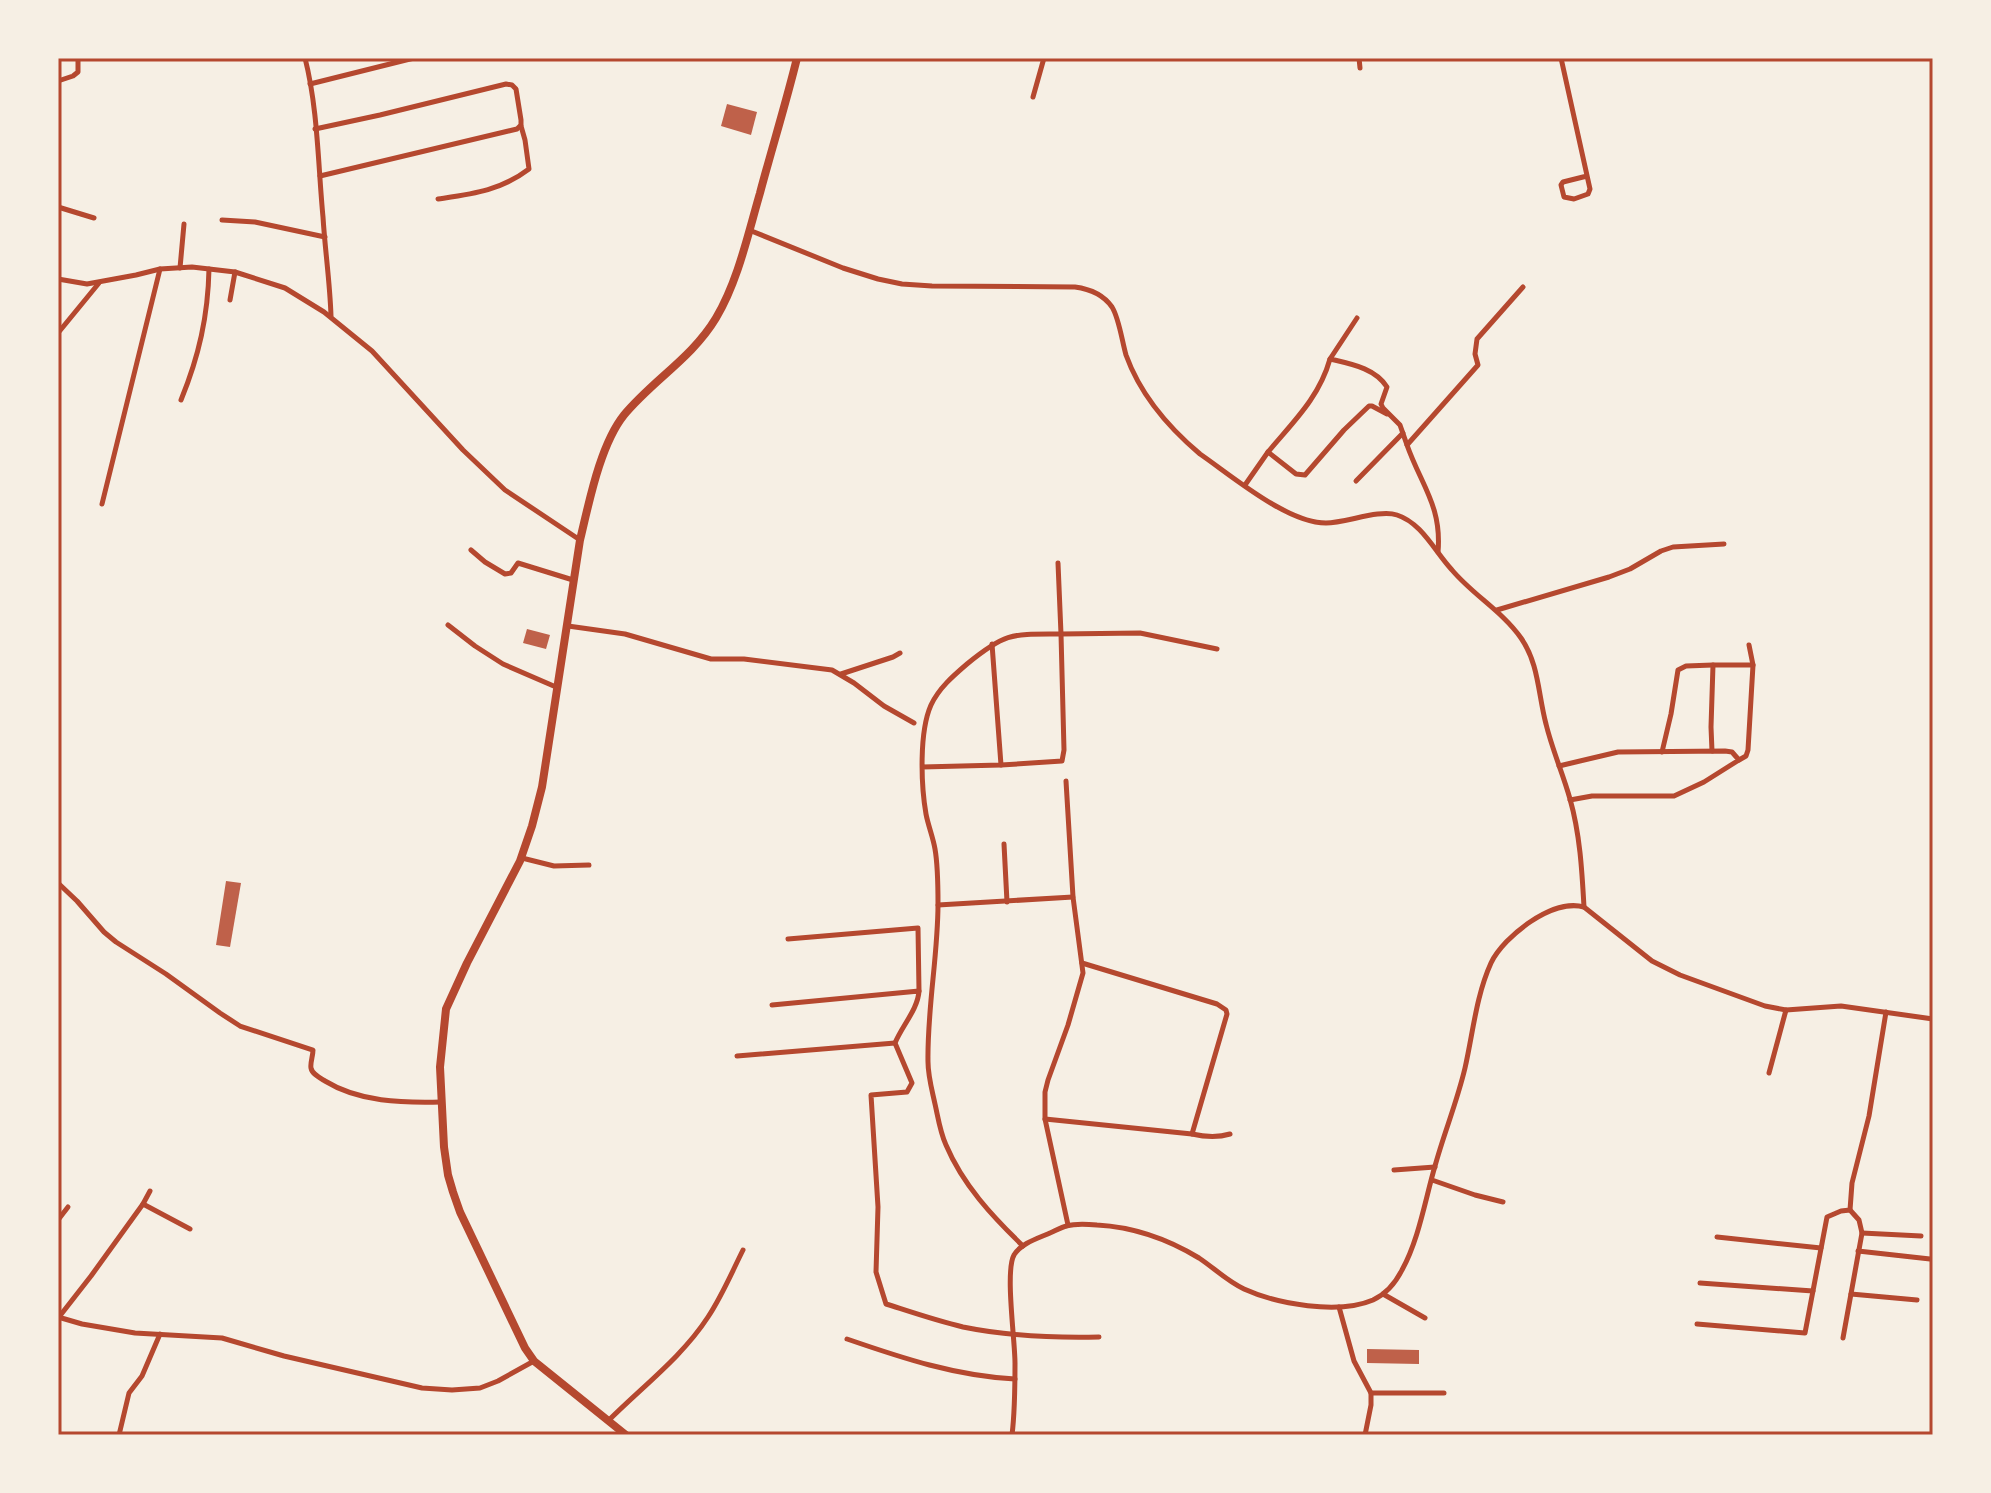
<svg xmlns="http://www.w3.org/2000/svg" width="1991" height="1493" viewBox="0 0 1991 1493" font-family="'Times New Roman',serif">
<rect width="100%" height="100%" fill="#f6efe4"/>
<g fill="#bf614a">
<path d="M727 104 757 112 751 135 721 126Z"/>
<path d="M527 629 550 635 546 649 523 643Z"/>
<path d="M226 881 241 883 230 947 216 945Z"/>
<path d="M1367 1349 1419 1350V1364L1367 1363Z"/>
</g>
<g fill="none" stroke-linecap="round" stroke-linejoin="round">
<g stroke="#b5482f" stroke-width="5">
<path d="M305 58C318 109 318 165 323 217 325 250 330 283 331 316"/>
<path d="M1359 58 1360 68"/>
<path d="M1561 58 1590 189 1588 194 1574 199 1564 197 1561 185 1563 182 1587 176"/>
<path d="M58 81 73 76 78 72V58"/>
<path d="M310 84 414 58"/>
<path d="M1033 97 1044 58"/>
<path d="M315 129 380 115 506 84 512 85 516 89 521 120V125L517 129 320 176"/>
<path d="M438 199C472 194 500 191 529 169L525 140 521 126"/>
<path d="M58 207 94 218"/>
<path d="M222 220 255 222 325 237"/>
<path d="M749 230 843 268 878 279 902 284 932 286 1075 287C1090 289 1103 294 1112 307 1119 318 1122 341 1126 355 1140 394 1168 427 1200 454 1232 476 1287 523 1326 523 1346 523 1379 509 1397 515 1422 523 1435 552 1452 570 1473 595 1502 611 1521 638 1539 664 1538 694 1546 724 1552 749 1563 774 1570 799 1580 834 1582 871 1584 907"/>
<path d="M180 268 184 224"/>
<path d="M58 279 87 284 136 275 160 269 192 267 235 272 285 288 324 312 372 351 463 450 505 490 580 540"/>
<path d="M230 300 235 272"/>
<path d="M1357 318 1330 359C1351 364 1375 368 1387 387L1381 404 1383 408 1400 425 1407 445"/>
<path d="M58 333 99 283"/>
<path d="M181 400C199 356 208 316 209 269"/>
<path d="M1268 452C1293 422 1319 398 1330 359"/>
<path d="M1356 481 1403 433"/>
<path d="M1245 485 1268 452 1296 474 1305 475 1344 430 1369 406H1372L1387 414"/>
<path d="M102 504 160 269"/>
<path d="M471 550 485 562 505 574 511 573 518 563 573 580"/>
<path d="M1438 552C1442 506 1421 485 1407 445L1478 365 1475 354 1477 339 1523 287"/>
<path d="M1058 563 1061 634 1140 633 1217 649"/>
<path d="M1497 610 1609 577 1630 569 1661 551 1673 547 1724 544"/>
<path d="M448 625 475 646 503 664 556 687"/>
<path d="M568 626 625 634 711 659H744L832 670 854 683 884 706 914 723"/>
<path d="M992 644 1001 765"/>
<path d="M841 674 893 657 900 653"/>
<path d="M1712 751 1711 727 1713 665H1753"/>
<path d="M1662 752 1671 714 1678 670 1686 666 1713 665"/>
<path d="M1739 760 1746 756 1748 750 1753 665 1749 645"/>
<path d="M1559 766 1618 752 1725 751 1732 752 1739 760 1704 782 1674 796H1592L1570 800"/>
<path d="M922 767 1001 765 1062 761 1064 750 1061 634C1012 634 1006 632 967 664 953 676 939 688 931 705 919 732 921 785 926 814 928 825 933 837 935 849 938 866 938 886 938 904 938 956 927 1009 928 1062 928 1076 932 1090 935 1104 938 1117 940 1132 946 1145 963 1185 992 1216 1023 1246"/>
<path d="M1066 781 1073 897 1083 973 1068 1025 1048 1080 1045 1092V1119L1068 1225"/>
<path d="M1004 844 1007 902"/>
<path d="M522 858 554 866 589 865"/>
<path d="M58 883 77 901 104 932 116 942 166 974 220 1013 240 1026 313 1050C313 1056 310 1063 311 1068 312 1074 320 1078 325 1081 359 1102 402 1103 441 1102"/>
<path d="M938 905 1073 897"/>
<path d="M788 939 918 928 919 991"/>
<path d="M1082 963 1217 1004 1226 1010 1227 1014 1192 1134"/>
<path d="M772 1005 919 991C918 1009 902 1026 895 1043L912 1083 907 1092 871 1095 878 1207 876 1272 886 1304C911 1312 937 1321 963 1327 1007 1336 1055 1338 1099 1337"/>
<path d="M737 1056 895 1043"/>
<path d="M1769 1073 1786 1010"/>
<path d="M1045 1119 1192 1134C1205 1137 1217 1138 1230 1134"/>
<path d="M1394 1170 1435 1167"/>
<path d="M1432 1180 1475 1195 1503 1202"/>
<path d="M143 1204 150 1191"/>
<path d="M58 1220 68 1207"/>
<path d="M1862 1233 1921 1236"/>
<path d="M1717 1237 1821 1248"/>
<path d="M1858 1251 1930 1259"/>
<path d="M1700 1283 1813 1291"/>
<path d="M1383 1294 1425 1318"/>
<path d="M1851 1294 1917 1300"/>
<path d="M1339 1307 1354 1361 1371 1393H1444"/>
<path d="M58 1317 82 1324 135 1333 222 1338 284 1356 422 1388 452 1390 480 1388 498 1381 534 1361"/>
<path d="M59 1317 91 1276 143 1204 190 1229"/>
<path d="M1697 1324 1805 1333 1827 1217 1841 1211 1850 1210 1852 1183 1869 1116 1886 1012"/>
<path d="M1843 1338 1862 1233 1859 1220 1850 1210"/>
<path d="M847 1339C902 1358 956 1376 1015 1379"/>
<path d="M609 1420C643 1386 682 1357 708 1317 722 1296 732 1272 743 1250"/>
<path d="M119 1435 129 1393 142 1376 160 1334"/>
<path d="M1012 1435C1015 1411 1015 1387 1015 1363 1015 1340 1005 1271 1014 1255 1021 1243 1039 1238 1050 1233 1055 1231 1061 1227 1067 1226 1076 1223 1087 1224 1097 1225 1134 1227 1166 1238 1199 1258 1214 1268 1227 1281 1244 1289 1277 1304 1338 1315 1373 1300 1386 1294 1396 1282 1402 1270 1419 1239 1425 1200 1435 1166 1444 1133 1457 1102 1465 1068 1473 1033 1476 996 1491 963 1504 936 1553 898 1584 907L1652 961 1680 975 1765 1006 1786 1010 1841 1006 1933 1019"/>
<path d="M1365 1435 1371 1405V1393"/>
</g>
<path stroke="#b5482f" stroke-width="8" d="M626 1435 534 1361 525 1348 460 1212 453 1192 448 1175 444 1147 440 1067 446 1009 467 963 520 861 532 826 542 787 580 540C589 503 600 445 624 415 653 380 692 358 716 318 738 281 748 234 760 193 772 148 786 103 797 58"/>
</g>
<rect width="1991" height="1493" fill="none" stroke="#f6efe4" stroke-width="120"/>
<rect x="60" y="60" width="1871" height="1373" fill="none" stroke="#b5482f" stroke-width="3"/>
</svg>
